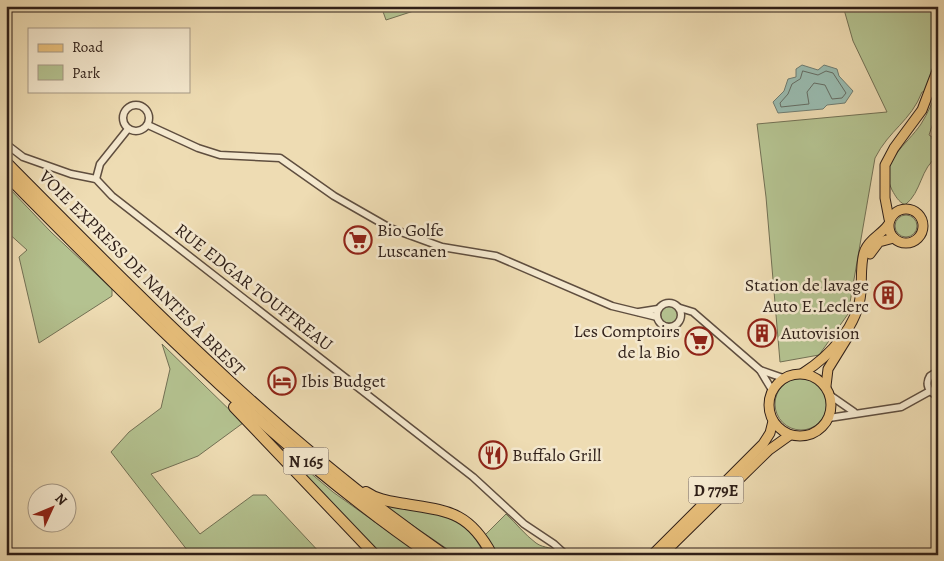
<svg xmlns="http://www.w3.org/2000/svg" width="944" height="561" viewBox="0 0 944 561" font-family="Alegreya,serif">
<rect width="100%" height="100%" fill="#eedcb3"/>
<filter id="stains"><feTurbulence type="fractalNoise" baseFrequency=".004" numOctaves="4"/><feColorMatrix values="0 0 0 0 .2 0 0 0 0 .09 0 0 0 0 .02 0 0 0 .5 -.17"/></filter>
<radialGradient id="worn" r=".72"><stop offset=".6" stop-color="#630" stop-opacity="0"/><stop offset="1" stop-color="#630" stop-opacity=".3"/></radialGradient>
<g fill="#b4c290" stroke="#727054">
<path d="M381 6H429L386 20Z"/>
<path d="M843 6H938V88L922 92C911 121 889 130 875 158L848 314 819 355 780 362 766 197 757 124 887 112 853 41Z"/>
<path d="M938 89V108L929 135 932 137V139L938 141V156C920 168 922 192 905 205 898 201 896 197 892 190 878 162 907 145 921 124 928 113 933 101 938 89Z"/>
<path d="M8 187 51 232 112 289V296L39 343 19 257 27 250 6 231Z"/>
<circle cx="906" cy="226" r="11"/>
<circle cx="669" cy="314" r="9"/>
<path d="M162 344 243 423 198 456 151 474 200 534 253 495H266L322 555H191L111 452 129 432 161 408 170 369Z"/>
<circle cx="801" cy="404" r="26"/>
<path d="M277 445 333 492 421 555H367L292 473Z"/>
<path d="M380 503C424 510 465 508 484 555H456Z"/>
<path d="M506 514C516 523 525 535 536 543 544 549 554 546 561 555H495L485 535Z"/>
</g>
<path fill="#99bbb0" stroke="#6f7d73" d="M802 65 818 70 824 65 837 69 839 76 853 91 845 103 827 105 823 109 778 113 773 102 784 91 788 79 796 77V69Z"/>
<g fill="none" stroke-linecap="round" stroke-linejoin="round">
<path stroke="#646d64" stroke-width="1" d="M803 71 818 75 826 71 833 73 846 93 842 98 832 99 825 85 814 83 807 92 809 104 781 107 780 103 788 94 792 84 800 79Z"/>
<g stroke="#5f4e3f" stroke-width="9">
<g id="minor">
<circle cx="136" cy="118" r="13"/>
<path d="M148 125 198 148 220 155 280 158 334 196 390 228 442 247 496 256 612 306 657 317"/>
<path d="M6 144 23 157 71 174 96 179 112 196 473 477 524 524 554 544 566 555"/>
<path d="M96 179 100 164 128 129"/>
<circle cx="669" cy="315" r="12"/>
<path d="M680 308 693 312 760 370 772 390"/>
<path d="M639 312 658 309"/>
<path d="M760 370 783 378"/>
<path d="M938 371 930 376C925 384 928 392 938 396"/>
<path d="M831 396 854 412"/>
<path d="M829 418 901 407 930 391"/>
</g>
</g>
<g stroke="#2f1f18" stroke-width="11">
<g id="major">
<circle cx="906" cy="226" r="17"/>
<path d="M889 219 885 198V165L894 148 922 110 938 68"/>
<path d="M870 254 879 242 894 238"/>
<path d="M803 373C830 356 858 326 861 292 862 279 860 262 865 250 870 238 881 235 888 225"/>
<circle cx="800" cy="405" r="31"/>
<path d="M826 386 828 369 849 335"/>
<path d="M652 555 763 444 770 433 773 421"/>
<path d="M662 555 769 450 790 435"/>
</g>
</g>
<g stroke="#2f1f18" stroke-width="12">
<g id="highway">
<path d="M6 162C145 302 282 443 445 555"/>
<path d="M6 175C140 310 273 447 430 555"/>
<path d="M234 407 375 555"/>
<path d="M366 492C376 499 387 501 399 503 445 511 468 509 492 555"/>
</g>
</g>
<use href="#minor" stroke="#f4e8ce" stroke-width="6"/>
<use href="#major" stroke="#e7be7a" stroke-width="9"/>
<use href="#highway" stroke="#e7be7a" stroke-width="10"/>
</g>
<defs>
<g id="supermarket-ring" transform="scale(1.4375)"><circle r="9.5" fill="#f4e8ce" stroke="#8f2418" stroke-width="1.5"/><path d="M-6-5.5h2.5l.6 2H6L4.5 2H-2.5L-4.4-4H-6ZM-1.5 3.2a1.3 1.3 0 1 0 .1 0ZM3 3.2a1.3 1.3 0 1 0 .1 0Z" fill="#8f2418"/></g>
<g id="building-ring" transform="scale(1.4375)"><circle r="9.5" fill="#f4e8ce" stroke="#8f2418" stroke-width="1.5"/><path d="M-4-6H4V6H1V3H-1V6H-4ZM-2.5-4.3h1.7v1.8h-1.7ZM.8-4.3h1.7v1.8H.8ZM-2.5-1h1.7V.8h-1.7ZM.8-1h1.7V.8H.8Z" fill="#8f2418"/></g>
<g id="hotel-ring" transform="scale(1.4375)"><circle r="9.5" fill="#f4e8ce" stroke="#8f2418" stroke-width="1.5"/><path d="M-6-4.5h1.5V1H6V5H4.5V3h-9V5H-6ZM-4 0a1.8 1.8 0 1 1 3.6 0ZM.5 0V-2.5h3Q6-2.5 6 0Z" fill="#8f2418"/></g>
<g id="restaurant-ring" transform="scale(1.4375)"><circle r="9.5" fill="#f4e8ce" stroke="#8f2418" stroke-width="1.5"/><path d="M-5-6h1v4h1v-4h1v4h1v-4h1v5L-1.5 .5V6h-2V.5L-5-1ZM5-6V6H3V1.5H1.5Q1.5-4 5-6Z" fill="#8f2418"/></g>
</defs>
<g fill-rule="evenodd">
<use href="#supermarket-ring" x="358" y="240"/>
<use href="#building-ring" x="888" y="295"/>
<use href="#building-ring" x="762" y="333"/>
<use href="#supermarket-ring" x="699" y="341"/>
<use href="#hotel-ring" x="282" y="381"/>
<use href="#restaurant-ring" x="493" y="455"/>
</g>
<g text-anchor="middle" stroke-width="5" stroke-linejoin="round" paint-order="stroke">
<g fill="#f4e8ce" stroke="#6a5b4f" stroke-width="1">
<rect x="283.5" y="447.5" width="45" height="27" rx="4"/>
<rect x="688.5" y="476.5" width="55" height="27" rx="4"/>
</g>
<g font-size="16" font-weight="bold" fill="#2f1f18">
<text x="306" y="467">N 165</text>
<text x="716" y="496">D 779E</text>
</g>
<g font-size="18" fill="#2f1f18" stroke="#f4e8ce" text-anchor="start">
<text x="377" y="236">Bio Golfe<tspan x="377" dy="21">Luscanen</tspan></text>
<text x="869" y="291" text-anchor="end">Station de lavage<tspan x="869" dy="21">Auto E.Leclerc</tspan></text>
<text x="680" y="337" text-anchor="end">Les Comptoirs<tspan x="680" dy="21">de la Bio</tspan></text>
<text x="781" y="339">Autovision</text>
<text x="301" y="387">Ibis Budget</text>
<text x="512" y="461">Buffalo Grill</text>
</g>
<g font-size="18" fill="#2f1f18" stroke="#f4e8ce">
<text transform="translate(142 273) rotate(45)" y="6">VOIE EXPRESS DE NANTES À BREST</text>
<text transform="translate(254 287) rotate(38)" y="6">RUE EDGAR TOUFFREAU</text>
</g>
</g>
<rect width="944" height="561" fill="none" stroke="#eedcb3" stroke-width="25"/>
<rect x="8" y="8" width="929" height="546" fill="none" stroke="#2f1f18" stroke-width="2.5"/>
<rect x="12" y="12" width="919" height="536" fill="none" stroke="#2f1f18"/>
<rect x="28" y="28" width="162" height="65" fill="#f4e8ce" stroke="#a59885"/>
<rect x="38" y="44" width="25" height="8" fill="#e7be7a" stroke="#a59885"/>
<text x="72" y="52" font-size="15" fill="#2f1f18">Road</text>
<rect x="38" y="65" width="25" height="15" fill="#b4c290" stroke="#a59885"/>
<text x="72" y="78" font-size="15" fill="#2f1f18">Park</text>
<g transform="translate(52 508) rotate(46)"><circle r="24" fill="#f4e8ce" stroke="#a59885"/>
<path d="M0-4L9 19L0 12L-9 19Z" fill="#8f2418"/>
<text y="-8" font-size="14" font-weight="bold" text-anchor="middle" fill="#2f1f18">N</text>
</g>
<rect width="100%" height="100%" filter="url(#stains)"/>
<rect width="100%" height="100%" fill="url(#worn)"/>
</svg>
